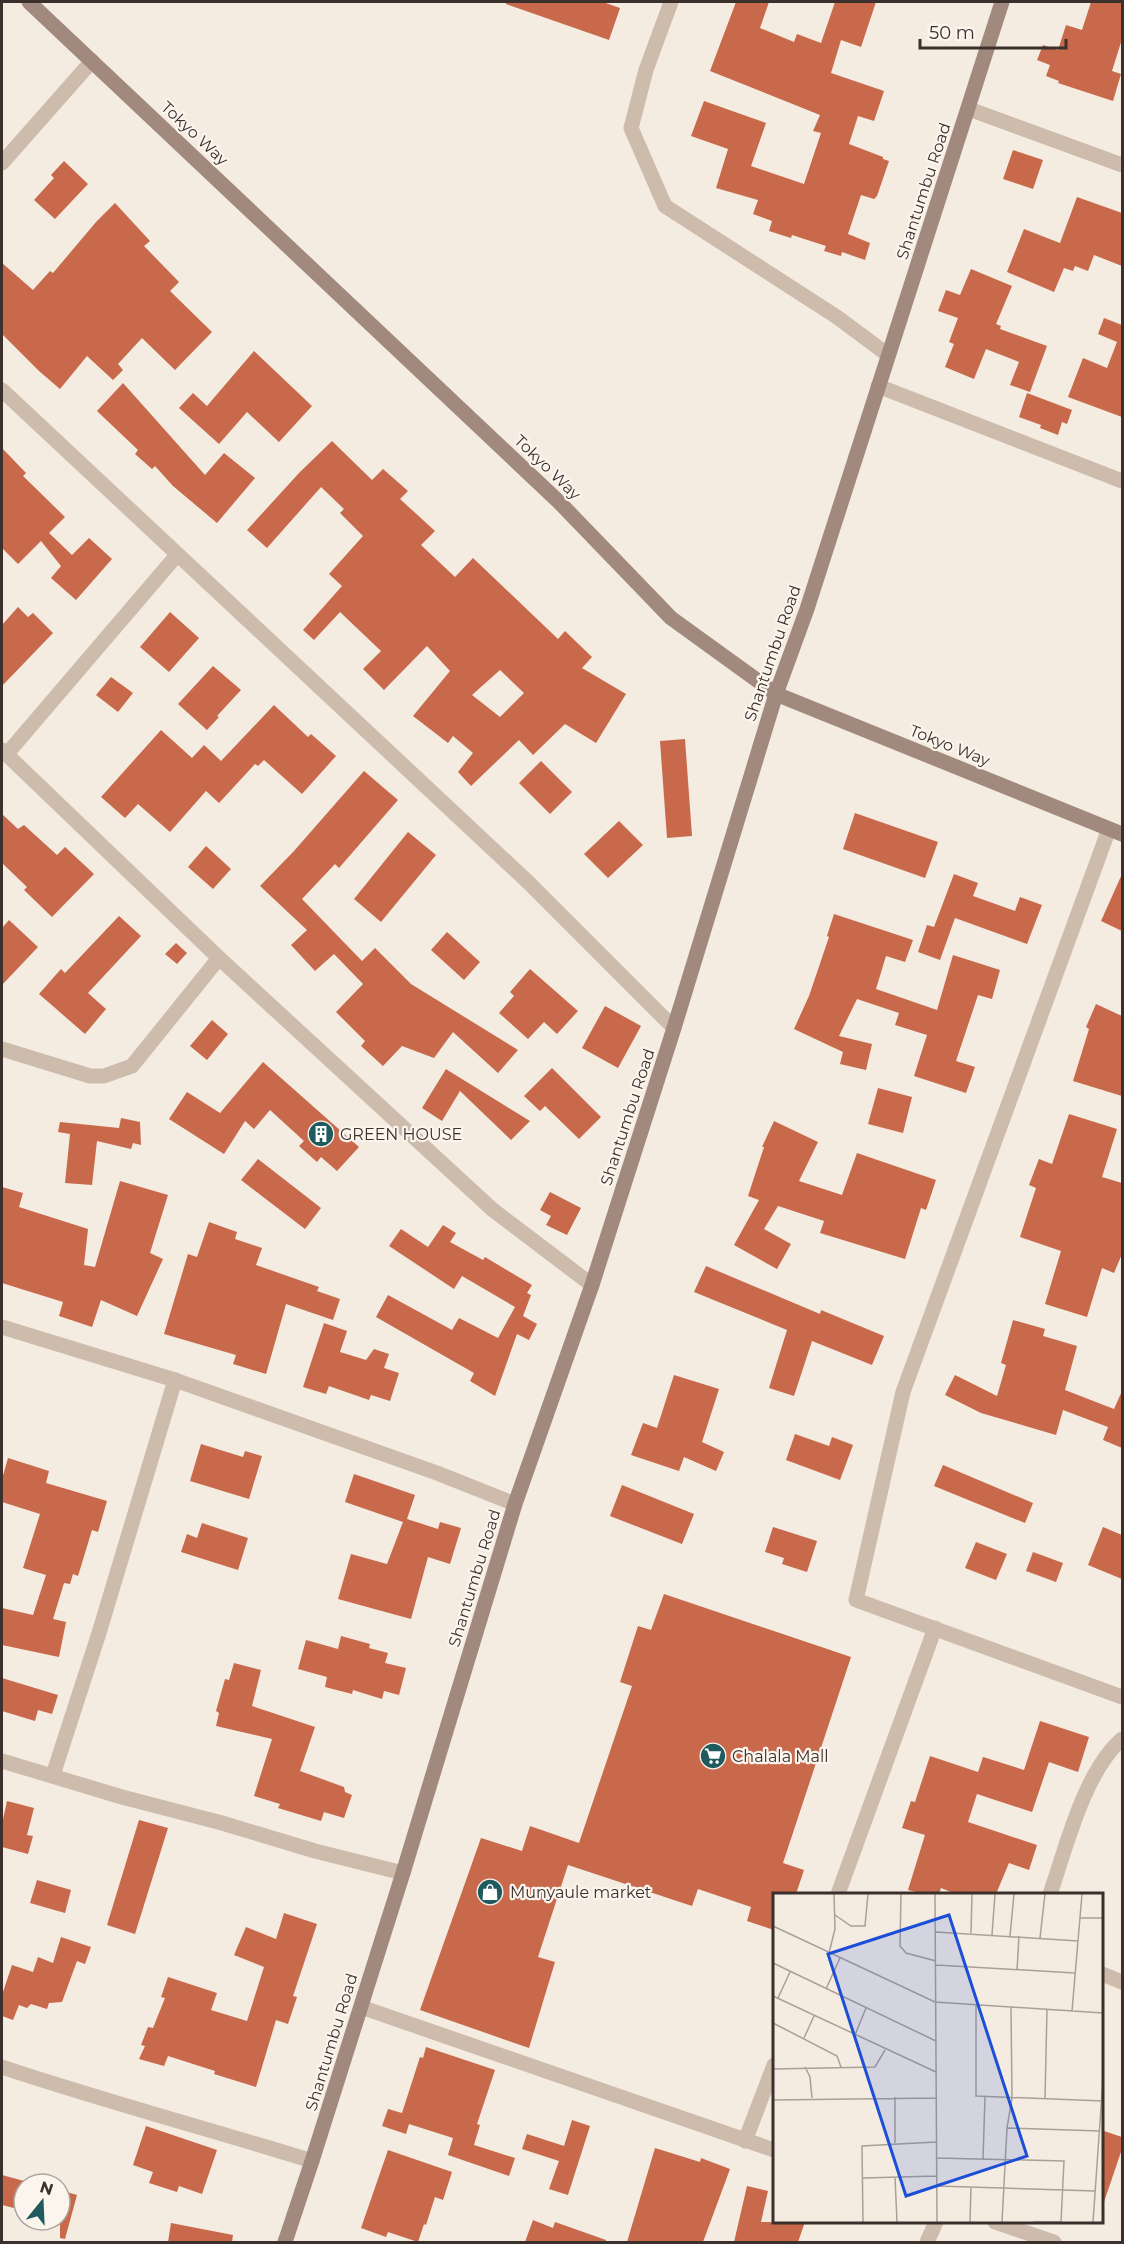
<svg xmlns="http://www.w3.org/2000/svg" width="1124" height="2244" viewBox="0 0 1124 2244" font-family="Montserrat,sans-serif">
<rect width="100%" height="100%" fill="#f4ebe1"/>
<g fill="#c8694b" fill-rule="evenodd">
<path d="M506 2H603L620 8 609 40 506 4Z"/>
<path d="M736 2H769L760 28 794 42 797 34 821 43 835 2H876L861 47 841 40 831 73 884 91 874 121 858 116 849 144 883 157V159L889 161 877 196 874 199 861 195 848 234 870 243 865 260 842 252 841 256 824 251 826 246 792 235 791 238 769 231 772 221 753 214 758 200 716 188 728 149 691 136 704 101 766 123 751 166 804 184 821 133 813 131 820 115 710 71Z"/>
<path d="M1091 2H1122V39L1112 71 1121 74 1113 101 1058 83 1059 81 1046 76 1050 65 1037 60 1043 45 1058 50 1066 25 1082 30Z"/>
<path d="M1013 150 1043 160 1033 189 1003 179Z"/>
<path d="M64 161 88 184 55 219 34 200 54 178 51 175Z"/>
<path d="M1077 197 1122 213V266L1094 255 1088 271 1075 266 1073 271 1064 268 1054 292 1007 272 1024 229 1060 243Z"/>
<path d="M115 203 150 241 144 246 179 282 170 291 212 332 175 370 142 338 118 364 123 370 113 380 87 356 60 389 39 371 2 334V263L33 290 50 271 53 273 96 222Z"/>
<path d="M971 269 1012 286 996 324 1001 326 1000 329 1047 346 1030 392 1010 385 1019 362 986 349 974 379 945 367 954 344 949 342 958 318 938 311 946 290 960 295Z"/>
<path d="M1104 318 1122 325V417L1068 397 1083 358 1107 368 1117 342 1098 334Z"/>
<path d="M254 351 312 406 279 442 247 412 219 444 179 408 193 393 207 406Z"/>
<path d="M123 383 205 475 224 453 255 478 217 523 173 486 155 466 152 469 135 454 138 450 97 411Z"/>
<path d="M1027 393 1072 410 1067 424 1062 422 1058 435 1040 428 1041 425 1019 417Z"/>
<path d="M332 441 372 480 383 469 408 491 400 499 435 531 421 545 455 577 473 558 558 639 565 631 592 657 582 668 626 694 596 743 565 724 533 755 519 740 471 786 458 772 473 753 453 736 448 743 413 716 450 671 427 646 384 690 363 669 381 651 340 612 314 640 303 630 342 586 329 574 363 536 340 513 344 509 321 487 267 548 247 530 299 473ZM500 670 524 693 500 717 472 695Z"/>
<path d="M2 448 26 473 23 476 65 517 49 533 72 555 89 538 112 559 76 600 51 578 61 566 41 541 18 564 2 548Z"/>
<path d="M18 607 28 617 33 613 53 633 2 686V625Z"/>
<path d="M170 612 199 638 169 672 140 647Z"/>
<path d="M213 666 241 690 217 716 219 717 207 730 178 704Z"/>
<path d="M111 677 133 693 118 712 96 695Z"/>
<path d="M274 705 308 737 311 734 336 756 302 794 264 760 258 766 255 764 219 803 206 791 170 832 138 804 125 818 101 797 161 730 192 758 204 745 221 761Z"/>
<path d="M685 739 692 836 667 838 660 741Z"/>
<path d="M541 761 572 792 550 814 519 783Z"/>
<path d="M364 771 398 800 339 868 335 864 302 899 362 961 375 948 411 984 518 1050 498 1073 453 1032 434 1058 402 1046 383 1066 361 1046 365 1041 336 1012 363 984 334 954 315 971 291 945 307 930 260 886 294 851Z"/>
<path d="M855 813 938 842 925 878 843 849Z"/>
<path d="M2 814 18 829 24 825 57 855 65 847 94 874 52 917 24 890 27 887 2 863Z"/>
<path d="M619 821 643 845 608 878 584 854Z"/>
<path d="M408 832 436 855 381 922 354 899Z"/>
<path d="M206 846 231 869 213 889 188 867Z"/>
<path d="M954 874 978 883 973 896 1015 911 1020 897 1042 905 1027 944 955 918 940 960 918 952 927 925 934 927Z"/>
<path d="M1122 874V931L1101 921Z"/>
<path d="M834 914 913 940 905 962 886 956 876 989 937 1010 953 955 1000 970 992 999 978 995 956 1061 975 1067 966 1093 914 1076 927 1035 895 1025 899 1013 857 999 839 1036 872 1044 866 1070 840 1064 843 1052 794 1029 809 996 829 937 827 936Z"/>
<path d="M119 916 141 936 88 993 106 1009 85 1034 39 994 61 969 65 973Z"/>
<path d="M9 920 38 947 2 985V928Z"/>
<path d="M447 932 480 962 464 980 431 950Z"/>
<path d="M176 943 187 953 177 964 165 954Z"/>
<path d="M530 969 578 1011 557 1034 544 1022 528 1039 499 1013 514 996 510 992Z"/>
<path d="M1096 1004 1122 1016V1096L1073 1081 1089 1029 1086 1027Z"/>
<path d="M605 1006 641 1026 618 1068 582 1048Z"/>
<path d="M212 1020 228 1034 207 1060 190 1046Z"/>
<path d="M263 1062 359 1147 337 1171 321 1157 317 1162 299 1146 304 1141 270 1110 254 1129 245 1121 224 1154 169 1119 187 1092 220 1113Z"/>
<path d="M552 1068 601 1117 579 1139 545 1106 540 1111 524 1096Z"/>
<path d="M446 1069 449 1071 530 1121 511 1140 460 1091 442 1121 422 1108Z"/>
<path d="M878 1088 912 1097 903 1133 868 1124Z"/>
<path d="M1069 1114 1117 1129 1102 1177 1122 1183V1254L1114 1273 1102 1268 1087 1317 1045 1304 1061 1251 1020 1237 1036 1188 1029 1185 1039 1159 1052 1164Z"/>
<path d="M121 1118 140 1122 141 1145 133 1143 131 1149 97 1141 92 1185 65 1183 70 1134 58 1132 60 1122 119 1128Z"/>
<path d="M774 1121 818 1142 799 1181 842 1195 857 1153 936 1180 926 1210 921 1208 905 1259 820 1233 824 1221 778 1206 764 1229 791 1244 777 1269 734 1245 759 1200 748 1196 764 1147H762Z"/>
<path d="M258 1159 321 1208 305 1229 241 1180Z"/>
<path d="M120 1181 168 1195 150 1253 163 1259 137 1316 101 1300 92 1327 59 1316 63 1302 2 1283V1187L23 1193 19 1207 88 1229 84 1265 95 1267Z"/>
<path d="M550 1192 581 1208 567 1235 546 1225 551 1216 540 1210Z"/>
<path d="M209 1222 237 1232 235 1239 262 1248 256 1265 319 1287 317 1291 340 1299 333 1320 286 1304 266 1374 233 1364 236 1355 164 1334 188 1254 197 1257Z"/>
<path d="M443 1225 456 1233 450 1242 483 1260 485 1257 532 1285 527 1293 531 1295 523 1316 537 1324 529 1340 517 1334 495 1396 470 1381 474 1373 376 1317 388 1295 452 1330 459 1318 498 1338 515 1307 462 1276 454 1289 389 1246 401 1229 428 1247Z"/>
<path d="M706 1266 820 1314 821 1310 884 1336 872 1365 812 1341 794 1396 769 1388 787 1330 694 1292Z"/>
<path d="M1013 1320 1045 1329 1043 1336 1077 1346 1065 1390 1114 1409 1122 1391V1448L1103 1440 1108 1427 1063 1410 1056 1435 981 1413 945 1395 955 1375 997 1396 1006 1365 1001 1363Z"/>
<path d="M324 1323 347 1331 340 1352 366 1360 374 1349 389 1354 384 1368 399 1373 390 1401 371 1395 369 1400 329 1386 326 1394 303 1387Z"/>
<path d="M674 1375 719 1389 702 1442 724 1452 716 1471 684 1457 679 1471 631 1455 643 1423 657 1428Z"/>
<path d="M795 1434 829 1446 832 1437 853 1445 840 1480 786 1460Z"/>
<path d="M201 1444 243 1457 245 1451 262 1456 249 1499 190 1481Z"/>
<path d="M8 1458 49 1471 46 1483 107 1501 98 1532 92 1530 78 1576 73 1574 70 1584 64 1583 53 1619 66 1622 59 1657 2 1645V1608L33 1615 46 1575 23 1568 40 1514 2 1502V1479Z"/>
<path d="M943 1465 1033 1503 1025 1523 934 1486Z"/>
<path d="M354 1474 415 1495 407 1519 438 1529 440 1522 461 1528 450 1564 428 1557 411 1619 338 1599 351 1554 387 1564 403 1522 345 1502Z"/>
<path d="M622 1485 694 1514 682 1544 610 1516Z"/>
<path d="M202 1523 248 1538 238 1570 181 1552 187 1534 197 1538Z"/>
<path d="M773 1527 817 1541 807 1572 782 1564 784 1558 765 1552Z"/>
<path d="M1103 1527 1122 1535V1579L1088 1565Z"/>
<path d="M976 1542 1007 1554 996 1580 965 1568Z"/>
<path d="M1033 1552 1063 1563 1056 1582 1026 1571Z"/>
<path d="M664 1594 851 1657 783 1863 804 1870 796 1894H774V1930L747 1921 751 1907 698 1889 692 1906 568 1865 538 1957 555 1962 529 2048 420 2010 481 1838 522 1851 530 1826 579 1843 632 1686 620 1682 638 1626 651 1630Z"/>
<path d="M341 1636 370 1644 369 1648 388 1653 385 1663 406 1668 399 1695 384 1691 382 1699 353 1690 352 1694 325 1687 327 1677 298 1669 306 1640 338 1649Z"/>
<path d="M234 1663 261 1670 252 1706 315 1727 300 1771 344 1787 345 1792 352 1795 344 1818 324 1812 321 1821 278 1808 280 1804 254 1796 272 1739 216 1726 219 1713 216 1711 225 1679 229 1680Z"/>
<path d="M2 1678 58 1695 52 1714 38 1710 35 1721 2 1711Z"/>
<path d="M1040 1721 1089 1737 1078 1772 1049 1762 1032 1812 977 1794 968 1822 1037 1845 1029 1870 1009 1863 996 1894H956L941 1888 939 1894H924L908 1890 925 1835 902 1828 911 1801 915 1802 930 1756 978 1772 983 1757 1024 1770Z"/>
<path d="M7 1801 34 1808 27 1835 33 1836 28 1854 2 1847V1824Z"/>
<path d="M139 1820 168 1828 135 1934 107 1925Z"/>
<path d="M37 1880 71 1890 65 1913 30 1903Z"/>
<path d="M284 1913 317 1924 293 1996 297 1997 288 2024 276 2020 256 2087 214 2074 215 2071 168 2056 164 2066 139 2059 145 2046 141 2045 148 2027 153 2028 165 1998 161 1997 168 1977 217 1993 211 2010 247 2021 264 1967 234 1955 246 1927 276 1939Z"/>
<path d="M61 1937 91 1947 85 1964 77 1961 62 2002 49 2003 47 2009 31 2004 27 2008 19 2005 13 2020 2 2016V1995L12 1965 33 1972 38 1957 53 1963Z"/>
<path d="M426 2047 495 2070 477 2124 480 2125 474 2145 515 2158 509 2176 448 2155 453 2138 409 2124 406 2134 382 2126 388 2109 402 2113 420 2057 423 2058Z"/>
<path d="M572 2120 590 2126 568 2195 549 2189 559 2161 522 2149 527 2134 564 2146Z"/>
<path d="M146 2126 217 2150 202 2194 179 2186 177 2192 149 2183 153 2172 133 2165Z"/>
<path d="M1101 2130 1122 2137V2149L1104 2202 1101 2201Z"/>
<path d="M655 2148 700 2162 701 2158 730 2169 703 2242H627Z"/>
<path d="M388 2150 452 2172 443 2200 435 2197 426 2225 424 2224 418 2242 388 2232 386 2237 361 2228Z"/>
<path d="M2 2175 24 2181V2207L17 2205 14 2208 2 2205Z"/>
<path d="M747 2186 768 2191 761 2222H805L798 2242H734Z"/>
<path d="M60 2190 77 2195 65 2239 60 2238Z"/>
<path d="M533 2220 553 2228 555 2222 606 2240V2242H525Z"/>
<path d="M171 2223 233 2235 232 2242H168Z"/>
</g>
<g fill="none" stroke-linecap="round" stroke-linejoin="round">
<g stroke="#cdbbac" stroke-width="15">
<path d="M671 2 646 70 631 128 665 206 837 317 888 355"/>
<path d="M969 109 1122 165"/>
<path d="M2 163 92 61"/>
<path d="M878 386 1122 481"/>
<path d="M2 390 529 883 674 1028"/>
<path d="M2 750 219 958 493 1210 592 1285"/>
<path d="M6 755 177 555"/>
<path d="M1109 829 903 1392 856 1600 1122 1697"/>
<path d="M2 1049 90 1076H104L132 1066 219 958"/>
<path d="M2 1327 175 1380 437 1473 515 1504"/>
<path d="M2 1761 122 1797 222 1823 315 1851 403 1873"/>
<path d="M53 1775 99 1633 175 1380"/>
<path d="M838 1894 935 1628"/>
<path d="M1050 1894C1066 1848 1084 1772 1122 1739"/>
<path d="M1102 1974 1122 1982"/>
<path d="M361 2007 774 2150"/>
<path d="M2 2067C104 2101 209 2129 312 2161"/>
<path d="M745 2141 774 2065"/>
<path d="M995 2222 1054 2242"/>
<path d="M927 2242 936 2222"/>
</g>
<g stroke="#a18a7d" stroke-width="15">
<path d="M29 2 559 502 671 618 776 694 1122 834"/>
<path d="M285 2242 312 2161 403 1873 515 1504 592 1285 674 1028 776 694 807 609 1002 2"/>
</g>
</g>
<defs>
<g id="building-disc" transform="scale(1.35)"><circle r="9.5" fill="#1f5a5e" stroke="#fbf5ee"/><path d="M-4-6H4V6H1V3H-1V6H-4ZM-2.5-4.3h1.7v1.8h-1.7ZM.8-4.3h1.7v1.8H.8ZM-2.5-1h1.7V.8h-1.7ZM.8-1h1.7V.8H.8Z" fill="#fff"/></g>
<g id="supermarket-disc" transform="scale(1.35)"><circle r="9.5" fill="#1f5a5e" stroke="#fbf5ee"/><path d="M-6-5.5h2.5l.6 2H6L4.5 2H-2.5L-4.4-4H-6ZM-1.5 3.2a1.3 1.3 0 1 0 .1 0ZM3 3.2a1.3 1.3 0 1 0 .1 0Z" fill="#fff"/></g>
<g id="shop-disc" transform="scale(1.35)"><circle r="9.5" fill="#1f5a5e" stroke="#fbf5ee"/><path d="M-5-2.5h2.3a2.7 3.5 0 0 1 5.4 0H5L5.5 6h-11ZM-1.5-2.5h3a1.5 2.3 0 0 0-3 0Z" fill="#fff"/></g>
</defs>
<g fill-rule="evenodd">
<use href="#building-disc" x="321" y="1134"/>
<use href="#supermarket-disc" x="713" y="1756"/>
<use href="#shop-disc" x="490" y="1892"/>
</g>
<g text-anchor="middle" stroke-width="4.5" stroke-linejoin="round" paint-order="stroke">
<g font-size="16" fill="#3b302b" stroke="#fbf5ee">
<text transform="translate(195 133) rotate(43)" y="6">Tokyo Way</text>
<text transform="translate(923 191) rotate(-72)" y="6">Shantumbu Road</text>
<text transform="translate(548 467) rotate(44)" y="6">Tokyo Way</text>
<text transform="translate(772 653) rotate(-71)" y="6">Shantumbu Road</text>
<text transform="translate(950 745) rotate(22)" y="6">Tokyo Way</text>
<text transform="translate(627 1117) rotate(-72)" y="6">Shantumbu Road</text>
<text transform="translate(474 1578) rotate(-73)" y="6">Shantumbu Road</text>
<text transform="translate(331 2042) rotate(-73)" y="6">Shantumbu Road</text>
</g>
<g font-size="16" fill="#3b302b" stroke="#fbf5ee" text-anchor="start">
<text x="340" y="1140">GREEN HOUSE</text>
<text x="732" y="1762">Chalala Mall</text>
<text x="510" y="1898">Munyaule market</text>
</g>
</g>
<g transform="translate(773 1893)">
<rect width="330" height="330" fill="#f4ebe1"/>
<path fill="none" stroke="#aaa098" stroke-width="1.5" d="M128 1 127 53 133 60 163 68M162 1 164 329M62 22 78 33H92L95 1M307 25H330M0 33 162 109 330 120M163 39 305 48M198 40 199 1M219 42 222 1M237 43 241 1M267 45 272 1M56 60 62 36 61 1M0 70 163 148M163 72 302 80M244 77 246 43M53 96 67 65M0 103 163 179M5 105 17 79M203 112V203L330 208M299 118 309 1M0 130 64 163 68 174M82 142 93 115M31 145 41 123M32 174 37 184 39 205M0 176 102 174 112 157M122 204V250M272 206 274 116M0 207 163 205M234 235 239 205 238 114M164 265 291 268 288 329M210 266 212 204M122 284 124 329M90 285 164 283M164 293 322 298M90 329 89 253 163 249M197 329 198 294M229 329 234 235 327 238M260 329H288M320 329 330 186"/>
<path fill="#1d4ed8" fill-opacity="0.15" stroke="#1d4ed8" stroke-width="3" d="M176 22 254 263 133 303 55 61Z"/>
<rect width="330" height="330" fill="none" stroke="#3b302b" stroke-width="3"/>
</g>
<rect width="1124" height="2244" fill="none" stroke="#3b302b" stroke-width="6"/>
<g transform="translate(42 2202) rotate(18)"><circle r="28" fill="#fbf5ee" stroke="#aea6a0" stroke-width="1.5"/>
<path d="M0-4.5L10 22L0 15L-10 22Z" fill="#1f5a5e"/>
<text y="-9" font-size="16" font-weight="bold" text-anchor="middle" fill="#3b302b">N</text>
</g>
<path d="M920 39v9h146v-9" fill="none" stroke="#3b302b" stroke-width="3"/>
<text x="929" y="39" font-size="18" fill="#3b302b" stroke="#fbf5ee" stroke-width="4.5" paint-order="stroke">50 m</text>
</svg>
